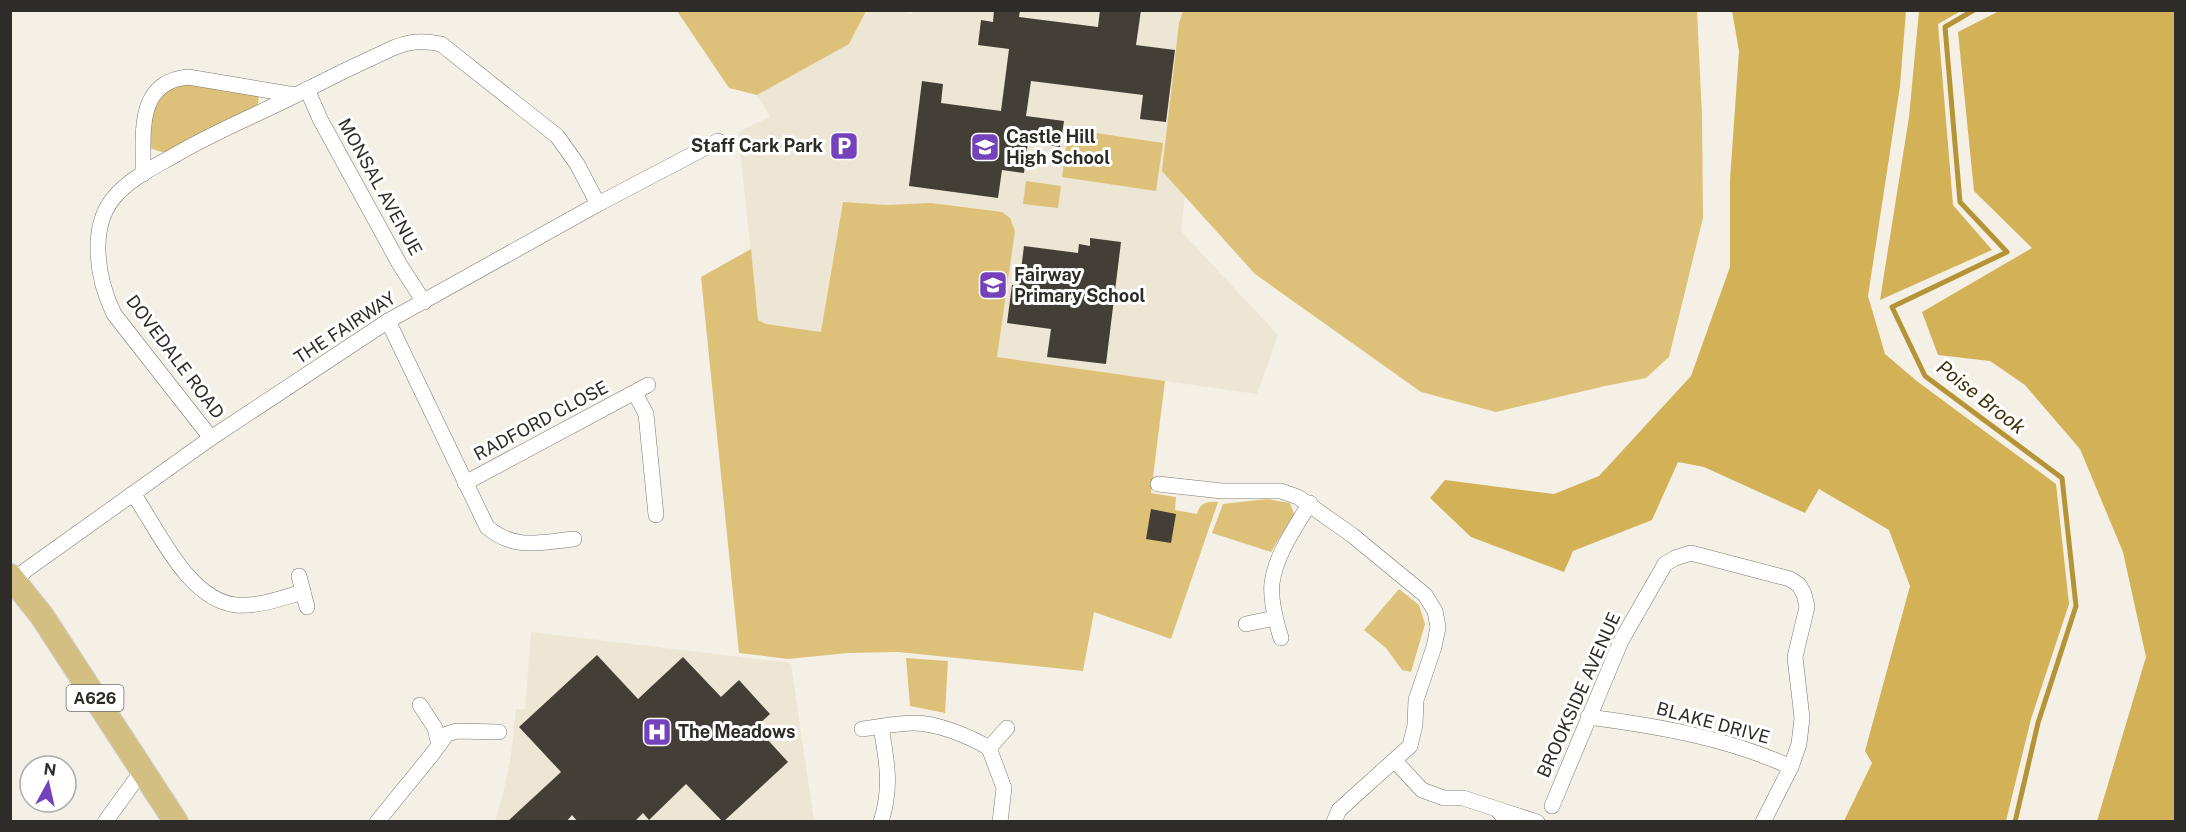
<svg xmlns="http://www.w3.org/2000/svg" width="2186" height="832" viewBox="0 0 2186 832" font-family="'Public Sans',sans-serif">
<rect width="100%" height="100%" fill="#f4f0e6"/>
<g fill="#ede6d4">
<path d="M916 10 1206 11 1181 231 1278 335 1257 394 766 324 758 320 738 132 770 117 757 95 849 44 866 11H904L910 14Z"/>
<path d="M531 632 791 663 814 821 495 822 503 794 511 755 516 709H525Z"/>
</g>
<g fill="#dec179">
<path d="M677 11H866L849 44 757 95 729 88Z"/>
<path d="M1183 11H1697L1702 115 1703 218 1669 357 1646 378 1605 386 1496 412 1421 392 1255 274 1162 171 1179 23Z"/>
<path d="M182 83 259 93 258 105 165 153 149 148V117L161 94Z"/>
<path d="M1069 129 1163 143 1156 191 1062 177Z"/>
<path d="M1026 181 1061 186 1058 208 1023 204Z"/>
<path d="M843 202 886 205 931 203 1002 212 1010 218 1015 231 997 357 1165 381 1151 493 1176 497 1175 510 1197 514C1200 503 1206 501 1218 502L1171 639 1094 612 1083 671 898 652 848 653 788 659 739 653 701 277 751 249 758 320 766 324 821 332Z"/>
<path d="M1267 499 1290 503 1294 514 1271 552 1212 533 1223 504Z"/>
<path d="M1399 589 1419 605 1425 624 1411 672 1402 670 1386 648 1364 630Z"/>
<path d="M906 658 948 661 945 713 910 706Z"/>
</g>
<g fill="#d3b156">
<path d="M1732 11H1906L1900 86 1868 296 1885 354 1918 382 2056 484 2069 604 2031 719 2006 821H1844L1872 763 1865 751 1910 586 1889 530 1819 489 1805 513 1704 467 1678 462 1652 520 1573 551 1564 572 1471 537 1430 498 1445 480 1554 494 1599 476 1691 376 1730 267V180L1739 51Z"/>
<path d="M1919 11H1961L1938 24 1953 205 1992 250 1880 300 1909 117Z"/>
<path d="M1999 11H2175V821H2097L2146 657 2123 552 2080 449 2025 385 1990 361 1938 355 1922 312 2032 248 1974 191 1958 32Z"/>
</g>
<g fill="none" stroke-linecap="round" stroke-linejoin="round">
<path stroke="#b59437" stroke-width="5" d="M1974 10 1945 27 1960 202 2007 252 1892 307 1925 376 2062 478 2076 606 2038 723 2015 822"/>
</g>
<g fill="#433f37">
<path d="M994 10H1020L1019 17 1098 27 1100 10H1141L1136 45 1175 50 1166 122 1140 119 1143 95 1031 81 1026 116 1064 121 1060 147 1028 142 1024 173 1002 170 998 198 909 186 922 81 943 84 941 103 1001 111 1009 49 978 45 981 20 993 22Z"/>
<path d="M1090 238 1121 242 1106 364 1047 357 1051 329 1007 323 1012 285 1019 286 1024 246 1078 253 1079 244 1090 246Z"/>
<path d="M1151 509 1176 514 1171 543 1146 539Z"/>
<path d="M597 655 638 699 683 657 721 697 739 680 770 714 756 727 788 762 723 822 686 784 649 820 643 813 634 822H578L572 815 566 822H507L561 772 519 727Z"/>
</g>
<g fill="none" stroke-linecap="round" stroke-linejoin="round">
<g stroke="#7b776e" stroke-width="16">
<g id="minor">
<path d="M307 89 320 119 400 265 424 302"/>
<path d="M143 174C144 135 135 82 188 77L295 95"/>
<path d="M388 321 487 527C515 551 541 542 574 539"/>
<path d="M635 393 646 414 656 515"/>
<path d="M211 438 114 314C97 279 87 224 118 193 133 177 156 166 175 155 214 132 254 116 294 96 327 79 360 63 393 48 410 41 423 40 441 44L557 136 577 164 598 204"/>
<path d="M465 483 648 385"/>
<path d="M1158 484 1222 491H1281L1298 497 1352 535 1425 595 1435 611 1438 627 1434 647 1416 700 1415 725 1410 746 1339 810 1334 822"/>
<path d="M131 495 138 501C161 536 190 600 236 605 258 607 282 598 303 592"/>
<path d="M299 576 307 607"/>
<path d="M15 581 26 570 211 438 388 321 598 204 718 141"/>
<path d="M1246 624 1275 618"/>
<path d="M1281 638C1276 622 1270 601 1272 583 1276 554 1295 528 1310 503"/>
<path d="M420 705 435 728 439 745"/>
<path d="M1588 717C1658 726 1727 738 1791 767"/>
<path d="M862 729C879 727 897 723 914 723 937 723 969 736 989 748L1007 728"/>
<path d="M989 748 1004 788 1000 822"/>
<path d="M1395 761 1422 790 1444 798H1463L1497 809 1507 822"/>
<path d="M1552 806 1621 641 1665 564 1675 558 1691 553 1790 579 1799 585 1804 594 1807 607 1795 657 1802 718 1799 744 1791 767 1763 822"/>
<path d="M1497 809 1537 822"/>
<path d="M105 822 142 771"/>
<path d="M377 822 430 757 447 734 457 731 499 732"/>
<path d="M881 822C892 787 887 762 881 727"/>
</g>
</g>
<g stroke="#d1d1d0" stroke-width="26">
<path id="primary" d="M10 576 42 616 176 822"/>
</g>
<use href="#minor" stroke="#fff" stroke-width="15"/>
<use href="#primary" stroke="#d4bf82" stroke-width="24"/>
</g>
<defs>
<g id="parking-square" transform="scale(1.5)"><rect x="-9" y="-9" width="18" height="18" rx="4" fill="#7442ba" stroke="#fff"/><path d="M-3.5-5.5H1a3.5 3.5 0 0 1 0 7H-1V5.5H-3.5ZM-1-3.4V-.6H.8a1.4 1.4 0 0 0 0-2.8Z" fill="#fff"/></g>
<g id="school-square" transform="scale(1.5)"><rect x="-9" y="-9" width="18" height="18" rx="4" fill="#7442ba" stroke="#fff"/><path d="M0-5L7-2L0 1L-7-2ZM-4 1L0 2.5L4 1V4Q0 6-4 4Z" fill="#fff"/></g>
<g id="hospital-square" transform="scale(1.5)"><rect x="-9" y="-9" width="18" height="18" rx="4" fill="#7442ba" stroke="#fff"/><path d="M-5-5h3v3.5h4V-5h3V5h-3V1.5h-4V5h-3Z" fill="#fff"/></g>
</defs>
<g fill-rule="evenodd">
<use href="#parking-square" x="844" y="146"/>
<use href="#school-square" x="985" y="147"/>
<use href="#school-square" x="993" y="285"/>
<use href="#hospital-square" x="657" y="732"/>
</g>
<g text-anchor="middle" stroke-width="6" stroke-linejoin="round" paint-order="stroke">
<rect fill="#fff" stroke="#6d6b69" stroke-width="1.5" x="66.5" y="685" width="57" height="26" rx="4.5"/>
<g font-size="16" font-weight="bold" fill="#2e2c29">
<text x="95" y="704">A626</text>
</g>
<g font-size="18" font-weight="bold" fill="#2e2c29" stroke="#fff" text-anchor="start">
<text x="1006" y="143">Castle Hill<tspan x="1006" dy="21">High School</tspan></text>
<text x="823" y="152" text-anchor="end">Staff Cark Park</text>
<text x="1014" y="281">Fairway<tspan x="1014" dy="21">Primary School</tspan></text>
<text x="678" y="738">The Meadows</text>
</g>
<g font-size="18" fill="#2e2c29" stroke="#fff">
<text transform="translate(380 187) rotate(61)" y="6">MONSAL AVENUE</text>
<text transform="translate(345 328) rotate(-33)" y="6">THE FAIRWAY</text>
<text transform="translate(175 357) rotate(53)" y="6">DOVEDALE ROAD</text>
<text transform="translate(541 421) rotate(-28)" y="6">RADFORD CLOSE</text>
<text transform="translate(1579 695) rotate(-66)" y="6">BROOKSIDE AVENUE</text>
<text transform="translate(1713 723) rotate(15)" y="6">BLAKE DRIVE</text>
</g>
<g font-size="20" font-style="italic" fill="#40320a" stroke="#fff">
<text transform="translate(1981 397) rotate(38)" y="7">Poise Brook</text>
</g>
</g>
<rect width="2186" height="832" fill="none" stroke="#2e2c29" stroke-width="24"/>
<g transform="translate(48 784) rotate(8)"><circle r="28" fill="#ffffff" stroke="#ababa9" stroke-width="1.5"/>
<path d="M0-4.5L10 22L0 15L-10 22Z" fill="#7442ba"/>
<text y="-9" font-size="16" font-weight="bold" text-anchor="middle" fill="#2e2c29">N</text>
</g>
</svg>
